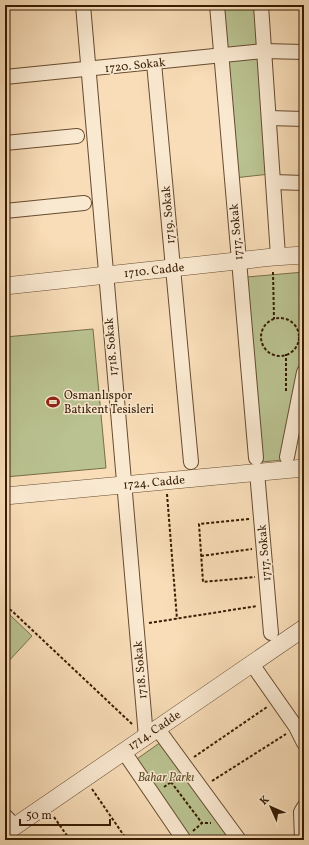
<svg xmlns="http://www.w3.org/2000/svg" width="309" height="845" viewBox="0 0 309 845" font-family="Vollkorn,serif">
<rect width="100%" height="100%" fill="#f8ddb8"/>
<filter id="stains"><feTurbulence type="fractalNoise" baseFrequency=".005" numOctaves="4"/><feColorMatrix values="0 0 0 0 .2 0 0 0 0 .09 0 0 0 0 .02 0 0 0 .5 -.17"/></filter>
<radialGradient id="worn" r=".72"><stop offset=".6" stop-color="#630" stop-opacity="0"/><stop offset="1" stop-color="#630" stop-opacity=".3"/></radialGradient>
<g fill="#bac291" stroke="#786f4a">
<path d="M220 5H256L270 174 234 178Z"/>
<path d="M304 272V338L283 460 261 462 247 277Z"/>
<path d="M93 329 106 468 5 477V337Z"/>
<path d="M10 615 32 636 5 665V620Z"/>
<path d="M161 742 232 840H190L134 761Z"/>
</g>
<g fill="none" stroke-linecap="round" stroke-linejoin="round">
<g stroke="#674c30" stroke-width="16">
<g id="minor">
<path d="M83 5 146 737"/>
<path d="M217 5 256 458"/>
<path d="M261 5 278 256"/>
<path d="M154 63 191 462"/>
<path d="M5 77 264 51 304 52"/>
<path d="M269 118 304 119"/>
<path d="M5 143 77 136"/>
<path d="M273 182 304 183"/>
<path d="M5 211 84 203"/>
<path d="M287 457 304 372"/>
<path d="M257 472 271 633"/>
<path d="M252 664 296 727 304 743"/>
<path d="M157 728 239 840"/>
<path d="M124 752 184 840"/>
<path d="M5 816 15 826"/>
<path d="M302 840 301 812 304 807"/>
</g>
</g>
<g stroke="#674c30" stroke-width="18">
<g id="tertiary">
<path d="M5 286 273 257 304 255"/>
<path d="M5 496 304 468"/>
<path d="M5 833 304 628"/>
</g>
</g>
<g stroke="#371c02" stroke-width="2" stroke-dasharray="3 2" stroke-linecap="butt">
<path d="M273 272 274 319"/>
<circle cx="280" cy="337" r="19"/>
<path d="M298 340H304"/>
<path d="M286 391V354"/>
<path d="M167 494 177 619"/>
<path d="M249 519 199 524 203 582 255 577"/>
<path d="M201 556 252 549"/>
<path d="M5 607 12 611 132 724"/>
<path d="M149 623 257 606"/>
<path d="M194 757 267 707"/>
<path d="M212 781 286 734"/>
<path d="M171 782 202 823"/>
<path d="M164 787 178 777"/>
<path d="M92 789 127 840"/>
<path d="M54 817 70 840"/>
<path d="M193 831 202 823H211"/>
</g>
<use href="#minor" stroke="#fae9d1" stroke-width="14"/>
<use href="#tertiary" stroke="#fae9d1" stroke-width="17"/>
</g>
<defs>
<g id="stadium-bare" transform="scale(1.08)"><path d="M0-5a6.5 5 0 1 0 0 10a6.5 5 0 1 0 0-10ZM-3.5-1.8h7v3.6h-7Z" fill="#8f2418" stroke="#fae9d1" stroke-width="2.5" paint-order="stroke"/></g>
</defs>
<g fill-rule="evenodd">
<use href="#stadium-bare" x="53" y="402"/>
</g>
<g text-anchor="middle" stroke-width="3" stroke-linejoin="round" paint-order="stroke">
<g font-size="12" fill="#371c02" stroke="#fae9d1">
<text transform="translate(135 65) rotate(-6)" y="4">1720. Sokak</text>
<text transform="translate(168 215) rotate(-95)" y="4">1719. Sokak</text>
<text transform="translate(236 232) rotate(-95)" y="4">1717. Sokak</text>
<text transform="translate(154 270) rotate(-6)" y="4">1710. Cadde</text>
<text transform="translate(111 347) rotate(-95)" y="4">1718. Sokak</text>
<text transform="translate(154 482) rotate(-5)" y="4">1724. Cadde</text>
<text transform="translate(264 553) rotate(-95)" y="4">1717. Sokak</text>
<text transform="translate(140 670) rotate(-95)" y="4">1718. Sokak</text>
<text transform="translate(154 730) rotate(-34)" y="4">1714. Cadde</text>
</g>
<g font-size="12" fill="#371c02" stroke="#fae9d1" text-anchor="start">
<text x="64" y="399">Osmanlıspor<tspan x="64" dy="14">Batıkent Tesisleri</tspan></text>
</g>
<g font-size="12" font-style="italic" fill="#5e4e2d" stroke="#fae9d1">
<text x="166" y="781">Bahar Parkı</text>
</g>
</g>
<rect width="309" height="845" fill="none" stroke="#f8ddb8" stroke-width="20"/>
<rect x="6" y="6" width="297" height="833" fill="none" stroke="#371c02" stroke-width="2"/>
<rect x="10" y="10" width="289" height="825" fill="none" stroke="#371c02"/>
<g transform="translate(271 807) rotate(315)" stroke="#fae9d1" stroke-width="3" paint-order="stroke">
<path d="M0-3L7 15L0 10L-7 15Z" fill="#371c02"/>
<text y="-6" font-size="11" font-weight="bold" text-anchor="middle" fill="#371c02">K</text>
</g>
<path d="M20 819v6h90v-6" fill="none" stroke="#371c02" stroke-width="2"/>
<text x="26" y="819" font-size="12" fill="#371c02" stroke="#fae9d1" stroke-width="3" paint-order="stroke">50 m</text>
<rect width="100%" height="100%" filter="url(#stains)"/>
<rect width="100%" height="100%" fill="url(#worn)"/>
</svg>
